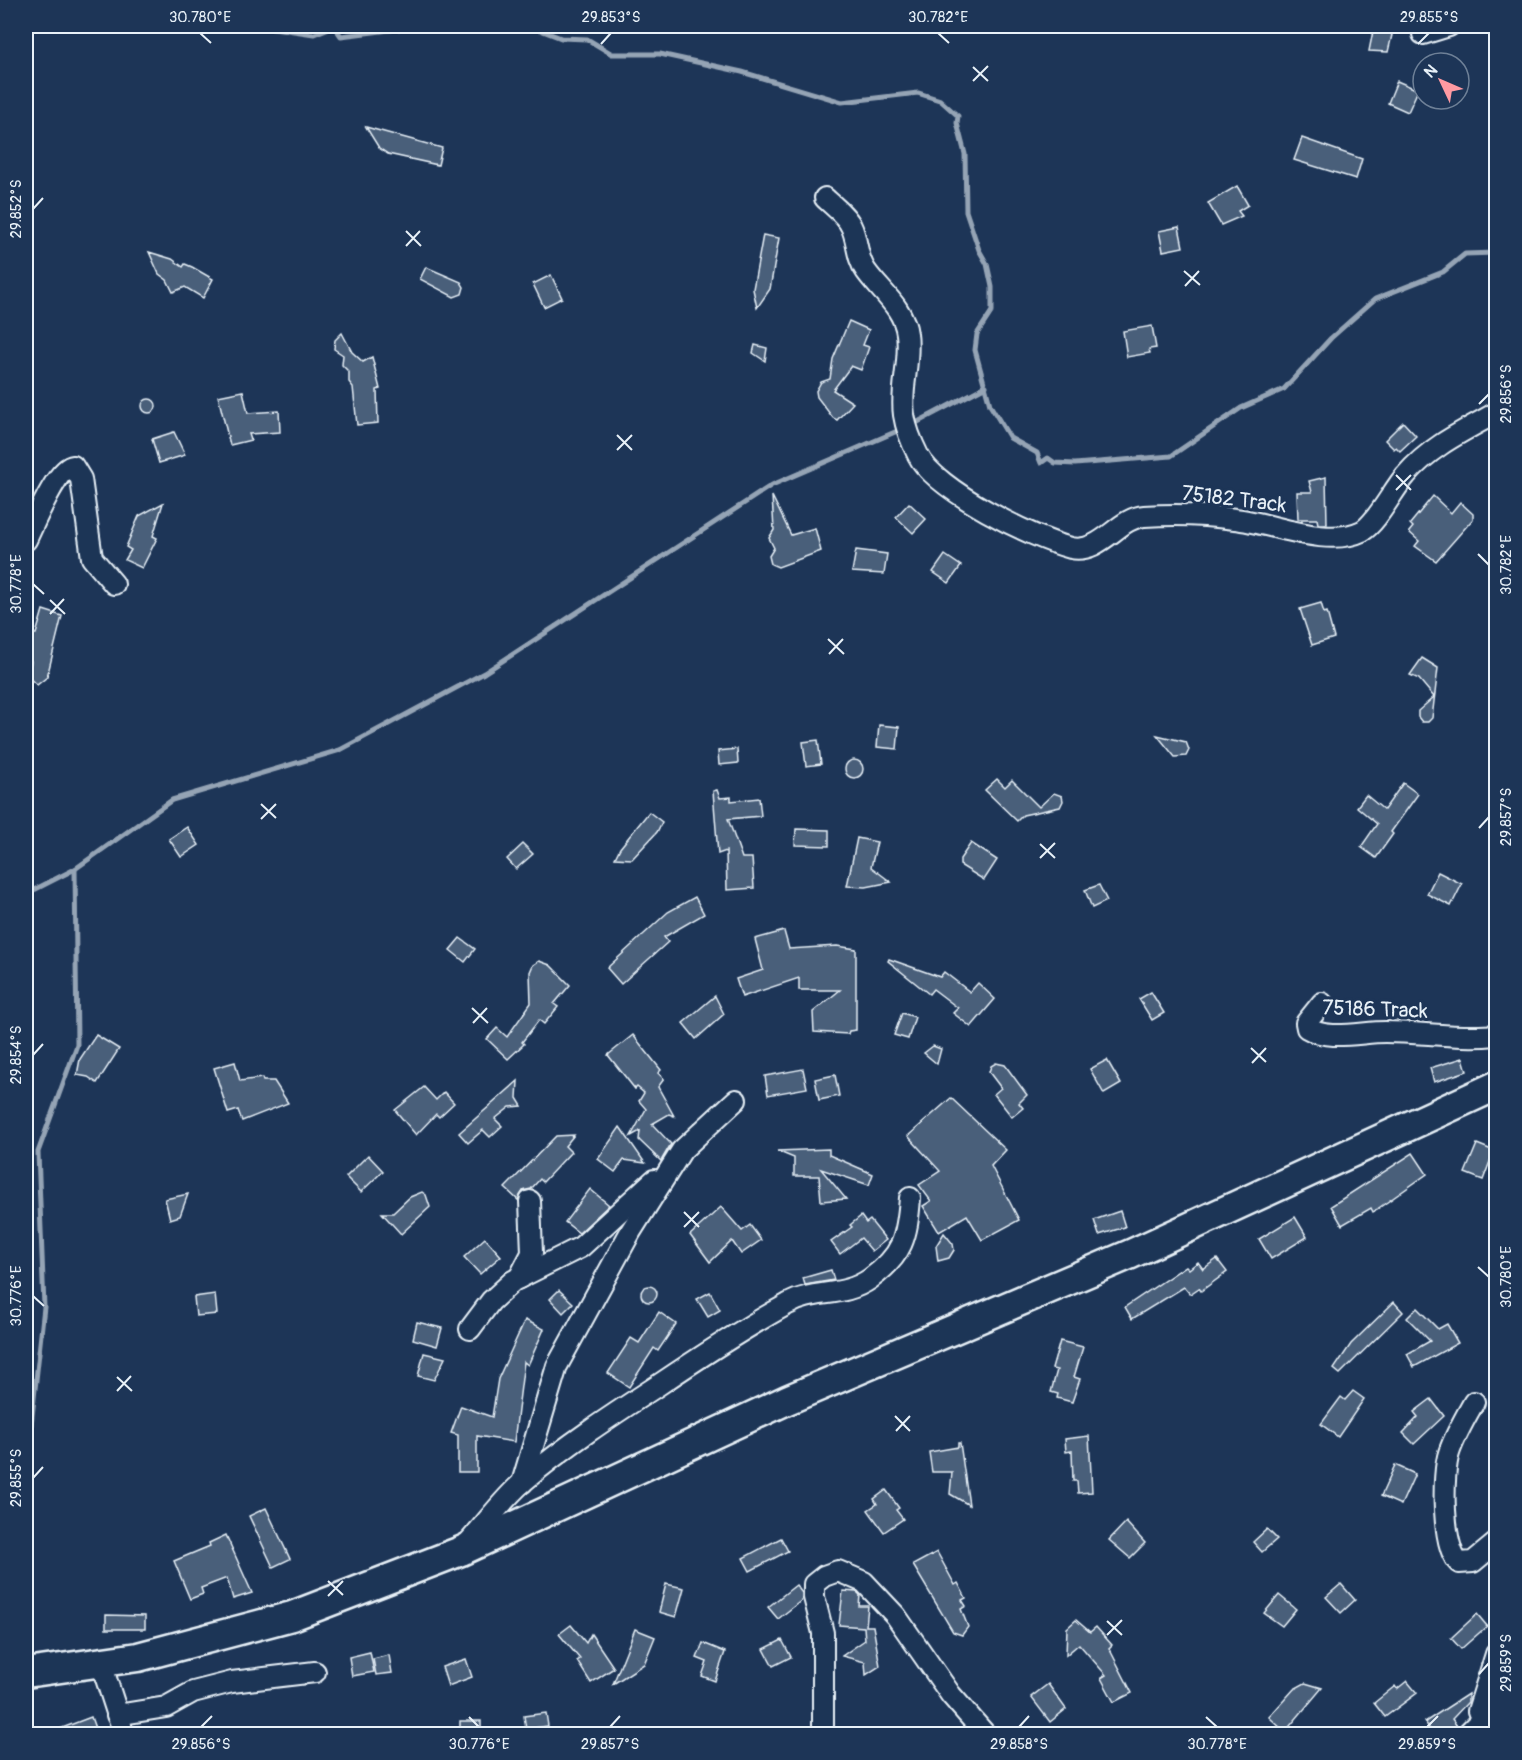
<svg xmlns="http://www.w3.org/2000/svg" width="1522" height="1760" viewBox="0 0 1522 1760" font-family="Pangolin,sans-serif">
<rect width="100%" height="100%" fill="#1d3557"/>
<filter id="ink" filterUnits="userSpaceOnUse"><feTurbulence type="fractalNoise" baseFrequency=".0167" numOctaves="2"/><feDisplacementMap in="SourceGraphic" scale="12" xChannelSelector="R" yChannelSelector="G"/><feConvolveMatrix kernelMatrix="1 2 1 2 8 2 1 2 1" color-interpolation-filters="sRGB"/></filter>
<g filter="url(#ink)">
<g fill="none" stroke-linecap="round" stroke-linejoin="round">
<g stroke="#95a4b5" stroke-width="5">
<path d="M260 26 314 34 334 26 341 36 422 26"/>
<path d="M530 26 561 38 587 39 612 54H660L742 72 842 102 918 93 940 100 958 116 957 123 965 154 966 211 979 250 987 264 992 287V311L977 334 975 350 990 405 1010 438 1037 453 1041 463 1048 458 1055 463 1075 464 1171 456 1241 408 1284 389 1331 338 1375 299 1443 272 1465 254 1496 253"/>
<path d="M914 424 986 386"/>
<path d="M26 894 75 869 172 800 340 750 484 673 772 485 902 429"/>
<path d="M26 1471 44 1307 38 1152 77 1045 75 869"/>
</g>
</g>
<g fill="#495e7a" stroke="#e8f1f8" stroke-width="1.5">
<path d="M1374 26H1383L1392 35 1388 52 1369 51Z"/>
<path d="M1397 81 1418 90 1408 112 1388 103Z"/>
<path d="M366 127 442 148 438 165 388 154 379 148Z"/>
<path d="M1302 138 1362 159 1356 179 1294 160Z"/>
<path d="M1237 186 1248 205 1238 211 1242 216 1221 225 1208 203Z"/>
<path d="M1179 227 1183 247 1163 251 1159 231Z"/>
<path d="M763 235 779 238 770 289 757 308 753 289Z"/>
<path d="M149 252 172 259 183 267 185 264 192 267 213 279 203 298 185 287 173 292 167 280 159 274Z"/>
<path d="M426 267 461 282 464 287 462 294 454 297 420 279Z"/>
<path d="M551 275 562 298 544 307 533 284Z"/>
<path d="M849 321 869 330 863 345 869 347 861 370 851 366 833 390 853 403 837 420 833 418 817 397 816 391 821 382 830 379 833 359Z"/>
<path d="M1152 326 1156 348 1149 349 1150 353 1127 357 1123 331Z"/>
<path d="M342 333 352 352 363 362 372 357 380 389 377 390 378 423 357 425 353 387 349 382V372L342 365 343 355 334 349 335 340Z"/>
<path d="M755 345 767 348 765 361 753 353Z"/>
<path d="M243 391 248 413 279 411 280 432 249 434 251 440 230 445 218 396Z"/>
<circle cx="149" cy="406" r="7"/>
<path d="M1403 422 1416 436 1400 451 1396 447 1394 449 1385 440Z"/>
<path d="M174 432 185 455 159 463 152 439Z"/>
<path d="M1326 477 1327 524H1318L1317 519H1298L1297 492H1312L1309 481Z"/>
<path d="M772 496 791 535 815 528 821 551 778 567 771 564 769 556 774 548 769 538 774 530Z"/>
<path d="M1433 496 1451 513 1460 502 1473 514V519L1436 561 1415 546 1419 541 1409 532 1413 527 1410 524Z"/>
<path d="M163 503 153 536 157 538 142 568 125 560 131 550 126 547 139 516Z"/>
<path d="M909 503 926 519 913 533 896 517Z"/>
<path d="M856 550 887 554 884 574 852 572Z"/>
<path d="M945 555 961 566 949 583 933 572Z"/>
<path d="M1321 603 1324 613 1327 612 1334 638 1312 645 1300 609Z"/>
<path d="M43 610 62 616 47 677 37 685 28 677 31 661 27 660 33 634H36Z"/>
<path d="M1422 658 1438 668 1432 718 1428 722H1422L1418 717V711L1434 697 1419 679 1410 675Z"/>
<path d="M879 725 899 727 897 749 877 747Z"/>
<path d="M1157 735 1186 742 1189 750 1186 756 1175 757Z"/>
<path d="M818 740 821 764 806 766 803 742Z"/>
<path d="M737 749 738 763 719 765 718 751Z"/>
<circle cx="854" cy="769" r="9"/>
<path d="M997 779 1005 787 1012 780 1039 807 1054 793 1062 796 1063 801 1060 807 1023 815 1017 821 985 790Z"/>
<path d="M1403 783 1418 794 1391 832 1393 834 1376 858 1361 847 1377 824 1357 807 1366 795 1384 810Z"/>
<path d="M717 790 720 798 731 797V801L759 798 761 816 728 819 742 858H752L754 888 727 890 726 851 718 854 713 791Z"/>
<path d="M649 812 662 822 657 832 632 859 615 858 620 848Z"/>
<path d="M187 827 199 845 181 857 169 839Z"/>
<path d="M796 829 829 830V846L795 845Z"/>
<path d="M857 838 877 842 871 867 891 882 866 887 847 886Z"/>
<path d="M971 843 997 860 984 880 960 865V859Z"/>
<path d="M523 844 533 854 516 869 507 859Z"/>
<path d="M1438 872 1462 884 1451 906 1427 894Z"/>
<path d="M1099 885 1107 901 1092 908 1085 890Z"/>
<path d="M695 897 704 914 664 937 668 942 621 984 607 968 668 912Z"/>
<path d="M784 931 789 949 837 946 856 949V1030L849 1031 848 1034 814 1032 813 1012 840 990H799V978L742 997 736 979 763 970 755 939Z"/>
<path d="M460 938 475 949 465 962 450 950Z"/>
<path d="M889 959 940 977 944 972 970 992 978 983 995 999 971 1027 953 1013 958 1008 933 989 929 994 888 961Z"/>
<path d="M539 961 550 965 570 985 554 1004 558 1007 544 1024 539 1020 522 1042 524 1044 508 1059 487 1039 497 1028 507 1037 531 1003 530 972 533 965Z"/>
<path d="M1151 992 1164 1013 1152 1020 1139 999Z"/>
<path d="M715 996 724 1014 696 1039 683 1023Z"/>
<path d="M902 1013 915 1017 908 1039 894 1035Z"/>
<path d="M96 1035 119 1049 97 1083 88 1077 77 1075 80 1059Z"/>
<path d="M633 1035 661 1070 658 1073 664 1079 658 1087 674 1116 669 1114 652 1124 671 1144 661 1161 639 1140 640 1131 631 1136 646 1109 639 1101 644 1093 637 1087 635 1089 608 1055Z"/>
<path d="M933 1046 941 1049 937 1064 924 1053Z"/>
<path d="M1463 1058 1467 1071 1434 1082 1430 1068Z"/>
<path d="M1107 1060 1121 1084 1104 1094 1090 1069Z"/>
<path d="M235 1062 240 1081 262 1078 263 1081H274L288 1103 242 1121 238 1110 228 1113 214 1068Z"/>
<path d="M996 1063 1005 1065 1027 1095 1019 1103 1023 1108 1012 1117 994 1094 1001 1088 989 1072 991 1066Z"/>
<path d="M803 1069 807 1088 768 1095 765 1076Z"/>
<path d="M835 1075 839 1096 819 1100 815 1079Z"/>
<path d="M518 1081 517 1098 522 1106 510 1107 495 1119 502 1126 490 1137 483 1130 468 1143 459 1133Z"/>
<path d="M424 1087 436 1100 444 1092 454 1103 439 1117 436 1114 416 1135 395 1110Z"/>
<path d="M951 1098 1006 1150 991 1166 1019 1220 982 1240 967 1215 939 1232 923 1206 931 1201 919 1185 940 1171 908 1136Z"/>
<path d="M620 1127 645 1163 624 1160 615 1172 598 1159Z"/>
<path d="M574 1135 565 1146 571 1152 543 1182 540 1179 531 1189 523 1191 518 1200 505 1188 556 1136Z"/>
<path d="M1477 1144 1494 1151 1483 1180 1465 1173Z"/>
<path d="M829 1149V1155L873 1174 869 1185 821 1169 846 1199 821 1201 819 1176H794V1158L777 1151Z"/>
<path d="M1413 1153 1427 1174 1373 1212 1371 1208 1342 1225 1331 1206Z"/>
<path d="M368 1155 383 1171 361 1192 346 1177Z"/>
<path d="M590 1189 609 1205 579 1233 565 1222Z"/>
<path d="M422 1192 426 1195 430 1207 401 1234 382 1213H393L410 1197Z"/>
<path d="M188 1194 180 1216 170 1219 165 1199Z"/>
<path d="M721 1207 742 1231 750 1225 761 1240 741 1254 732 1241 710 1262 690 1235Z"/>
<path d="M1120 1211 1125 1227 1099 1235 1094 1220Z"/>
<path d="M861 1216 866 1223 870 1220 886 1240 872 1251 861 1238 840 1254 831 1242 852 1227 850 1225Z"/>
<path d="M1295 1217 1307 1237 1271 1259 1259 1239Z"/>
<path d="M944 1233 953 1244 954 1250 949 1258 938 1261 936 1246Z"/>
<path d="M485 1238 501 1256 480 1274 464 1257Z"/>
<path d="M1217 1259 1227 1272 1201 1291 1199 1288 1190 1294 1184 1287 1132 1319 1125 1307 1186 1266 1189 1269 1198 1262 1203 1269Z"/>
<path d="M831 1270 834 1280 805 1285 803 1278Z"/>
<circle cx="649" cy="1294" r="8"/>
<path d="M559 1290 573 1303 563 1313 550 1299Z"/>
<path d="M710 1292 720 1310 708 1317 697 1299Z"/>
<path d="M215 1294 217 1314 196 1316 194 1297Z"/>
<path d="M1394 1302 1403 1312 1340 1374 1334 1369 1351 1344Z"/>
<path d="M1417 1308 1438 1329 1447 1324 1458 1343 1414 1367 1407 1354 1430 1341 1407 1318Z"/>
<path d="M659 1312 676 1324 658 1351 654 1348 629 1387 608 1373 631 1338 639 1343Z"/>
<path d="M525 1320 544 1329 528 1365 524 1362 514 1442 477 1436V1472H458V1435L451 1433 461 1406 492 1417 498 1379Z"/>
<path d="M417 1322 442 1328 437 1346 413 1339Z"/>
<path d="M1060 1341 1083 1347 1074 1377 1080 1379 1072 1402 1057 1398 1058 1394 1051 1392 1057 1370 1052 1369Z"/>
<path d="M424 1353 445 1358 434 1380 418 1376Z"/>
<path d="M1353 1391 1364 1399 1338 1437 1321 1424 1341 1397 1345 1400Z"/>
<path d="M1431 1399 1444 1416 1414 1444 1403 1433 1418 1417 1414 1412Z"/>
<path d="M1089 1436 1092 1492 1078 1493 1077 1481H1073L1072 1451 1066 1452 1065 1439Z"/>
<path d="M958 1443H960L969 1505 950 1494 952 1472H932L929 1452 958 1447Z"/>
<path d="M1395 1465 1415 1474 1401 1505 1381 1496Z"/>
<path d="M886 1490 899 1508 896 1510 903 1519 884 1532 868 1510 877 1504 874 1499Z"/>
<path d="M266 1508 290 1559 273 1567 249 1516Z"/>
<path d="M1126 1522 1145 1543 1130 1558 1109 1540Z"/>
<path d="M1267 1529 1277 1539 1262 1552 1253 1542Z"/>
<path d="M226 1535 252 1593 233 1599 227 1578 201 1588 203 1594 190 1599 174 1561 210 1546 209 1543Z"/>
<path d="M781 1538 788 1551 750 1571 743 1558Z"/>
<path d="M937 1552 955 1585 958 1583 966 1598 962 1600 966 1606 961 1609 968 1627 962 1635 953 1632 913 1565Z"/>
<path d="M666 1584 684 1588 676 1617 659 1612Z"/>
<path d="M1341 1584 1355 1600 1341 1613 1326 1597Z"/>
<path d="M796 1585 802 1593V1600L778 1619 768 1607Z"/>
<path d="M843 1591 857 1592 860 1595 859 1606H868L866 1626H873L880 1666 866 1675 865 1662 842 1656 865 1640 864 1627 839 1625Z"/>
<path d="M1279 1595 1296 1609 1282 1626 1264 1613Z"/>
<path d="M1477 1614 1487 1626 1461 1649 1451 1638Z"/>
<path d="M106 1615 145 1616V1629H106Z"/>
<path d="M1076 1620 1090 1632 1096 1627 1112 1645 1109 1648 1132 1693 1114 1702 1101 1678 1106 1675 1079 1644 1066 1655 1067 1628Z"/>
<path d="M571 1625 586 1643 591 1634 614 1668 591 1683 577 1661 580 1659 559 1634Z"/>
<path d="M635 1629 655 1637 644 1664 613 1684Z"/>
<path d="M782 1640 791 1657 773 1666 764 1649Z"/>
<path d="M703 1643 725 1652 715 1681 702 1676 707 1662 697 1658Z"/>
<path d="M370 1652 374 1672 352 1676 349 1657Z"/>
<path d="M389 1655 392 1673 376 1675 373 1659Z"/>
<path d="M466 1659 472 1677 448 1686 442 1667Z"/>
<path d="M1407 1681 1417 1693 1385 1717 1374 1703 1395 1686 1397 1689Z"/>
<path d="M1305 1683 1322 1688 1285 1732 1269 1717 1294 1689Z"/>
<path d="M1048 1684 1066 1709 1050 1722 1031 1697Z"/>
<path d="M1468 1694V1702L1452 1719 1457 1726 1444 1734H1433L1425 1722Z"/>
<path d="M546 1713 548 1726 526 1729 524 1716Z"/>
<path d="M91 1717 97 1734H49V1733Z"/>
<rect x="460" y="1721" width="21" height="13"/>
</g>
<g fill="none" stroke-linecap="round" stroke-linejoin="round">
<g stroke="#e8f1f8" stroke-width="24">
<g id="street">
<path d="M1423 34 1449 26"/>
<path d="M825 198C833 206 846 215 851 226 858 240 856 257 866 271 880 291 904 308 907 334 911 361 900 388 904 415 906 428 912 443 918 455 935 490 1034 539 1071 548 1101 554 1118 518 1144 516 1175 514 1205 515 1235 519 1272 523 1327 548 1362 531 1377 523 1394 488 1406 475 1431 446 1464 431 1496 413"/>
<path d="M26 540C34 524 57 467 73 466L81 479 92 558 114 584"/>
<path d="M1322 1003 1306 1023 1307 1028C1328 1041 1361 1032 1385 1032 1423 1032 1459 1039 1496 1035"/>
<path d="M519 1278 532 1253 530 1201"/>
<path d="M470 1329 491 1301 513 1281 581 1247 654 1180"/>
<path d="M1474 1402C1465 1418 1455 1435 1449 1453 1442 1474 1442 1548 1459 1563L1473 1562 1496 1543"/>
<path d="M522 1483 557 1366 631 1231 682 1150 736 1100"/>
<path d="M469 1542C486 1523 503 1499 524 1481 565 1446 611 1416 657 1386 700 1357 742 1329 788 1304 814 1289 843 1298 870 1279 903 1255 907 1237 910 1198"/>
<path d="M1496 1654 1478 1711 1482 1719H1496"/>
<path d="M101 1663 121 1725V1734"/>
<path d="M117 1715 166 1707 193 1692 232 1682 315 1672"/>
<path d="M823 1734V1633L814 1597V1584L824 1576 838 1571 864 1582 896 1616 951 1695 985 1734"/>
<path d="M1467 1734 1482 1719"/>
</g>
</g>
<g stroke="#e8f1f8" stroke-width="33">
<path id="secondary" d="M26 1673 138 1657 292 1616 461 1551 787 1400 1131 1254 1496 1086"/>
</g>
<use href="#street" stroke="#1d3557" stroke-width="20"/>
<use href="#secondary" stroke="#1d3557" stroke-width="28"/>
</g>
</g>
<path fill="none" stroke="#e8f1f8" stroke-width="2" d="M200 33 211 43M938 33 949 43M601 44 611 33M1418 44 1429 33M973 67 988 81M973 81 988 66M33 209 43 198M406 231 421 246M406 246 420 231M1184 271 1200 285M1185 286 1199 271M1479 404 1489 394M617 435 632 450M617 450 632 435M1396 475 1411 490M1396 490 1411 475M1478 554 1489 565M33 584 44 594M50 600 65 614M50 614 64 599M828 639 844 654M829 654 843 639M261 804 276 818M261 819 276 804M1479 828 1489 817M1040 844 1055 858M1040 858 1055 843M472 1008 488 1023M473 1023 487 1008M1251 1048 1266 1062M33 1055 43 1044M1252 1063 1266 1048M684 1212 699 1227M684 1227 699 1212M1478 1267 1489 1277M33 1296 44 1306M117 1377 132 1391M117 1391 131 1376M895 1416 910 1431M896 1431 910 1416M33 1478 43 1467M328 1581 343 1595M328 1596 343 1581M1107 1621 1122 1635M1107 1635 1122 1620M1479 1674 1489 1663M469 1717 479 1727M1206 1717 1217 1727M201 1727 212 1716M610 1727 620 1716M1019 1727 1029 1716M1427 1727 1438 1716"/>
<g text-anchor="middle" stroke-width="6" stroke-linejoin="round" paint-order="stroke">
<g font-size="21" fill="#e8f1f8" stroke="#1d3557">
<text transform="translate(1234 499) rotate(7)" y="7">75182 Track</text>
<text transform="translate(1375 1009) rotate(2)" y="7">75186 Track</text>
</g>
</g>
<rect width="1522" height="1760" fill="none" stroke="#1d3557" stroke-width="66"/>
<g transform="translate(1441 81) rotate(314)"><circle r="28" fill="#1d3557" stroke="#6e8097" stroke-width="1.5"/>
<path d="M0-4.5L10 22L0 15L-10 22Z" fill="#ff9aa2"/>
<text y="-9" font-size="16" font-weight="bold" text-anchor="middle" fill="#e8f1f8">N</text>
</g>
<rect x="33" y="33" width="1456" height="1694" fill="none" stroke="#e8f1f8" stroke-width="2"/>
<g font-size="15" text-anchor="middle" fill="#e8f1f8">
<text x="200" y="22">30.780°E</text>
<text x="611" y="22">29.853°S</text>
<text x="938" y="22">30.782°E</text>
<text x="1429" y="22">29.855°S</text>
<text transform="translate(16 209) rotate(-90)" y="5">29.852°S</text>
<text transform="translate(1506 394) rotate(-90)" y="5">29.856°S</text>
<text transform="translate(1506 565) rotate(-90)" y="5">30.782°E</text>
<text transform="translate(16 584) rotate(-90)" y="5">30.778°E</text>
<text transform="translate(1506 817) rotate(-90)" y="5">29.857°S</text>
<text transform="translate(16 1055) rotate(-90)" y="5">29.854°S</text>
<text transform="translate(1506 1277) rotate(-90)" y="5">30.780°E</text>
<text transform="translate(16 1296) rotate(-90)" y="5">30.776°E</text>
<text transform="translate(16 1478) rotate(-90)" y="5">29.855°S</text>
<text transform="translate(1506 1663) rotate(-90)" y="5">29.859°S</text>
<text x="201" y="1749">29.856°S</text>
<text x="479" y="1749">30.776°E</text>
<text x="610" y="1749">29.857°S</text>
<text x="1019" y="1749">29.858°S</text>
<text x="1217" y="1749">30.778°E</text>
<text x="1427" y="1749">29.859°S</text>
</g>
</svg>
